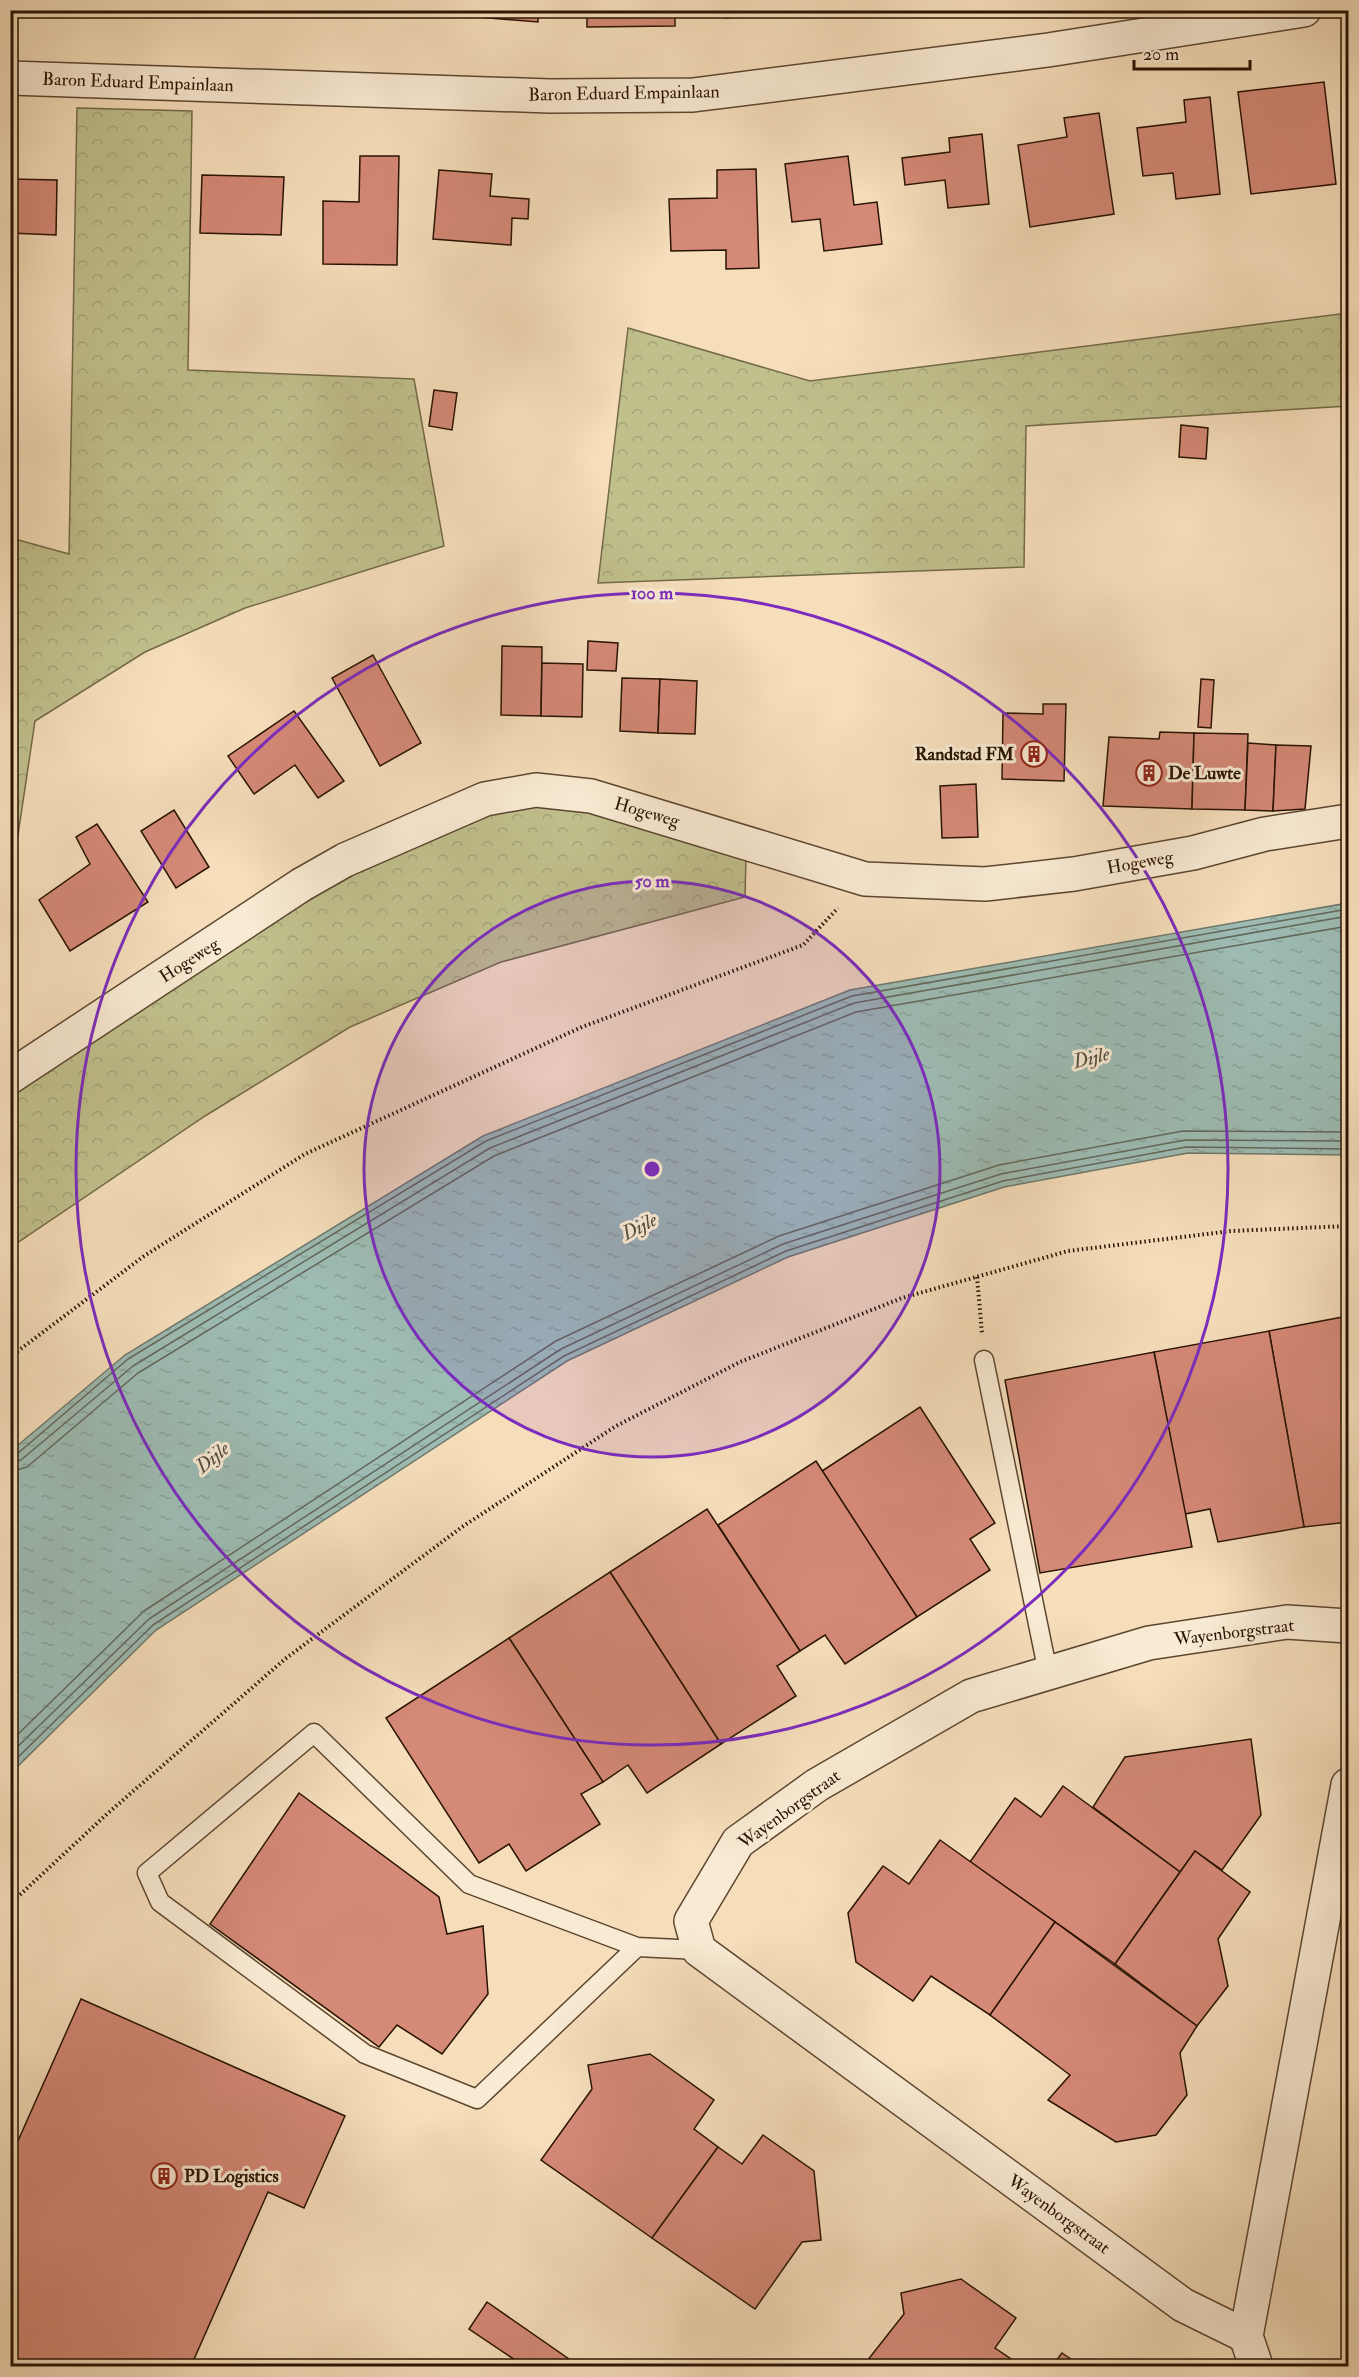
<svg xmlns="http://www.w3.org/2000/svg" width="1359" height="2377" viewBox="0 0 1359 2377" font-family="'IM FELL Double Pica',serif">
<defs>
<pattern id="forest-crowns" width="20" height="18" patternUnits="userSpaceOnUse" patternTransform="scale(1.5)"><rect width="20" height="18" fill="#c0c08d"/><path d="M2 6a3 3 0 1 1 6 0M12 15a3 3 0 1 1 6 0" fill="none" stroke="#a5a478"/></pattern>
<pattern id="water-ripples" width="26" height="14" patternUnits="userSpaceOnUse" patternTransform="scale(1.5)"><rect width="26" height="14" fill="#9dbcb4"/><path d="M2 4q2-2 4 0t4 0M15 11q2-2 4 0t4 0" fill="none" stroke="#87a199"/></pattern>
</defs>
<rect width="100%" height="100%" fill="#f6debb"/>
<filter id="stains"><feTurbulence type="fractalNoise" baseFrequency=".00333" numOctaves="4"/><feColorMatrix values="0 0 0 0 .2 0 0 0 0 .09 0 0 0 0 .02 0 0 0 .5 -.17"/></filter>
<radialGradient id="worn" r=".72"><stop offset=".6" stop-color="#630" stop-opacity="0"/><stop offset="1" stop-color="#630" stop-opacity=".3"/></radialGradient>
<g fill="url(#forest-crowns)" stroke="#746a47" stroke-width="1.5">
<path d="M77 108 192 111 188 370 414 379 444 546 245 608 145 652 35 721 15 855 10 853 11 538 69 554Z"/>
<path d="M1348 313V406L1026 426 1024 567 598 583 628 328 810 381Z"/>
<path d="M561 804 746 855 745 897 501 962 350 1027 205 1116 11 1247V1093L350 871 491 810Z"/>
</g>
<path fill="url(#water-ripples)" stroke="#6e786c" stroke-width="1.5" d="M1348 903V1155L1188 1153 1004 1187 788 1257 567 1361 156 1630 11 1773V1451L125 1355 483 1136 850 990Z"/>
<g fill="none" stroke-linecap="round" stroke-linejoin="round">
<g stroke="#62685a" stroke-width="1.5">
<path d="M10 1455 17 1454 128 1359 486 1141 852 996 1348 909"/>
<path d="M10 1463 21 1460 133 1366 490 1148 854 1003 1348 916"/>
<path d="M10 1472 27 1467 138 1373 494 1156 856 1012 1348 926"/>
<path d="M10 1742 144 1611 556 1341 779 1236 999 1165 1183 1131 1348 1132"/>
<path d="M10 1754 149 1619 561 1349 783 1244 1001 1174 1185 1140 1348 1141"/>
<path d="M10 1765 153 1625 564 1356 786 1251 1003 1181 1186 1147 1348 1149"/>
</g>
</g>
<g fill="#d58977" stroke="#281301" stroke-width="1.5">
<path d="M232 10H312L311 14Z"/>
<path d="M467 10H538V22L466 16Z"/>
<path d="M587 10H675V26L587 27Z"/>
<path d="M724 10H785V14L725 18Z"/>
<path d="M1324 82 1336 184 1251 194 1238 92Z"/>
<path d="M1210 97 1220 194 1176 199 1173 173 1143 176 1137 128 1186 122 1184 100Z"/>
<path d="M1099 113 1114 214 1030 227 1018 145 1067 137 1064 118Z"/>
<path d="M982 134 989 204 948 208 945 180 905 185 902 158 950 152 949 138Z"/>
<path d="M360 156H399L397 265 323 264V201L359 202Z"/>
<path d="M848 156 854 205 877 202 882 244 824 251 820 219 792 222 785 164Z"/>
<path d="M756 169 759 268 726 269V250L671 251 669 199 717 198V170Z"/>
<path d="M439 170 492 174 490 196 529 199 528 219 512 218 511 245 433 239Z"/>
<path d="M202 175 284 177 281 235 200 233Z"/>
<path d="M10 179 57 180 56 235 10 233Z"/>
<path d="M434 390 457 393 452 430 429 426Z"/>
<path d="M1181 425 1208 428 1206 459 1179 457Z"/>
<path d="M588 641 618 643 616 671 587 670Z"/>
<path d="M502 646 542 647 541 716 501 715Z"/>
<path d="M373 655 421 743 380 766 332 678Z"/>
<path d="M542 663 583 664 582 717 541 716Z"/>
<path d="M622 678 660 679 658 733 620 731Z"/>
<path d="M660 679 697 681 695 734 658 733Z"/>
<path d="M1201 679 1214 680 1211 728 1198 727Z"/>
<path d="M1043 704H1066L1064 781 1002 779 1003 713 1043 714Z"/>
<path d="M294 711 344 781 318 798 295 765 254 794 228 756Z"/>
<path d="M1160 732 1194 733 1192 809 1103 806 1109 737 1159 739Z"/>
<path d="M1194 733 1248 734 1245 810 1192 809Z"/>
<path d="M1248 743 1276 745 1273 811 1245 810Z"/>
<path d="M1276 745 1311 746 1305 809 1273 811Z"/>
<path d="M976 784 978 837 942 838 940 786Z"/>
<path d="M174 810 209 867 176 888 141 831Z"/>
<path d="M97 824 148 902 70 951 39 900 90 864 76 837Z"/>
<path d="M1348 1316V1522L1304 1527 1269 1331Z"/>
<path d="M1269 1331 1304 1527 1218 1542 1210 1509 1185 1514 1154 1352Z"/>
<path d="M1154 1352 1192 1547 1040 1573 1005 1380Z"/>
<path d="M920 1407 995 1523 970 1539 990 1570 917 1617 822 1471Z"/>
<path d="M816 1461 917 1617 845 1664 825 1635 800 1651 718 1525Z"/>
<path d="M707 1509 800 1651 777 1666 796 1696 721 1744 610 1572Z"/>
<path d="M610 1572 721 1744 647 1793 628 1765 603 1782 509 1638Z"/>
<path d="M509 1638 603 1782 581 1794 600 1824 526 1871 509 1844 479 1863 386 1718Z"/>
<path d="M1251 1739 1261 1815 1222 1870 1195 1851 1180 1872 1093 1807 1125 1757Z"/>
<path d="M1063 1786 1180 1872 1115 1964 970 1862 1015 1798 1041 1817Z"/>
<path d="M299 1793 439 1897 447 1934 483 1926 488 1994 442 2054 397 2025 379 2047 210 1924Z"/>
<path d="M940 1840 1055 1922 990 2015 931 1976 913 2001 856 1962 848 1913 883 1866 909 1884Z"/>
<path d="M1195 1851 1250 1892 1218 1939 1228 1986 1197 2026 1115 1964Z"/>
<path d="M1055 1922 1197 2026 1180 2053 1187 2095 1156 2135 1116 2142 1048 2100 1070 2075 990 2015Z"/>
<path d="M81 1999 345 2116 304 2208 268 2192 191 2366H10V2159Z"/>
<path d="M650 2054 714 2100 694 2129 718 2147 652 2238 541 2160 592 2089 588 2065Z"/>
<path d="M763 2135 814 2171 821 2240 802 2242 755 2309 652 2238 718 2147 742 2164Z"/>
<path d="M961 2279 1016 2318 995 2348 1017 2363 1015 2366H863L904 2314 901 2293Z"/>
<path d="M487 2302 579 2366H524L469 2329Z"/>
<path d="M1062 2353 1081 2366H1052Z"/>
</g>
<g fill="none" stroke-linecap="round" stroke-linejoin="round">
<g stroke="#5c4630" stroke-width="21">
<g id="lane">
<path d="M984 1360 1048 1673"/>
<path d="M637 1947 469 1884 314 1733 147 1873 160 1902 365 2054 477 2099 637 1947 699 1950"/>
</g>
</g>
<g stroke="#5c4630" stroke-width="36">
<g id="street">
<path d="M10 78 550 96 693 95 1048 50 1304 10"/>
<path d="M10 1077 301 885 345 860 485 799 536 790 591 796 865 879 985 884 1074 874 1193 853 1265 834 1348 821"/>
<path d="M1246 2336 1183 2305 699 1950 691 1921 738 1842 817 1785 971 1696 1149 1643 1287 1622 1348 1626"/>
<path d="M1256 2366 1246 2336 1348 1785"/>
</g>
</g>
<g stroke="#281301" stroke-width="4" stroke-dasharray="1.5 3" stroke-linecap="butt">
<path d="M977 1277 982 1333"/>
<path d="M10 1357 144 1256 305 1154 582 1027 803 945 838 908"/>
<path d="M10 1904 107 1814 285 1659 462 1527 616 1426 740 1362 902 1298 1068 1251 1231 1231 1348 1226"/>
</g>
<use href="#lane" stroke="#f9ead3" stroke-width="18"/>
<use href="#street" stroke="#f9ead3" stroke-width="33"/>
</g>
<circle cx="652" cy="1169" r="288" fill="#7b2cbf" fill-opacity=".12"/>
<g fill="none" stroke="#7b2cbf" stroke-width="3">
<circle cx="652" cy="1169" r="288"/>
<circle cx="652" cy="1169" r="576"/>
</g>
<defs>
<g id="building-ring" transform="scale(1.35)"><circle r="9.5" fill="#f9ead3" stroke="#8f2418" stroke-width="1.5"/><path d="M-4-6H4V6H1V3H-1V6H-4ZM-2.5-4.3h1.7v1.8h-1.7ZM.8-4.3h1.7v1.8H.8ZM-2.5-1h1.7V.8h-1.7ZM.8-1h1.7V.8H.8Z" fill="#8f2418"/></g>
</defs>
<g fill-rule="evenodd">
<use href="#building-ring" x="1034" y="754"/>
<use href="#building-ring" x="1149" y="773"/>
<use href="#building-ring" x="164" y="2176"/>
</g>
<g text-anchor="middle" stroke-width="6" stroke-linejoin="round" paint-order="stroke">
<g font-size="18" fill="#281301" stroke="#f9ead3">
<text transform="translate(138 82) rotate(2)" y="6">Baron Eduard Empainlaan</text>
<text transform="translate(624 93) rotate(-1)" y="6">Baron Eduard Empainlaan</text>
<text transform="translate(647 812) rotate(16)" y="6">Hogeweg</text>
<text transform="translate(1140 862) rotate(-10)" y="6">Hogeweg</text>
<text transform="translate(189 960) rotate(-33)" y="6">Hogeweg</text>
<text transform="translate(1234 1632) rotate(-7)" y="6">Wayenborgstraat</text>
<text transform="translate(789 1809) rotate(-36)" y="6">Wayenborgstraat</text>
<text transform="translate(1059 2214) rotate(36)" y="6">Wayenborgstraat</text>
</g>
<g font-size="18" font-weight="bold" fill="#281301" stroke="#f9ead3" text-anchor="start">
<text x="1014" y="760" text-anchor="end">Randstad FM</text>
<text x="1168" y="779">De Luwte</text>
<text x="184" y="2182">PD Logistics</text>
</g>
<g font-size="20" font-style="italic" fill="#514e40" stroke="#f9ead3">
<text transform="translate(1091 1057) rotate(-14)" y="7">Dijle</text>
<text transform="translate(639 1226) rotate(-27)" y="7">Dijle</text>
<text transform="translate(212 1457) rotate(-39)" y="7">Dijle</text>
</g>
</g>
<circle cx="652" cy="1169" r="9" fill="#7b2cbf" stroke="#f9ead3" stroke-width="3"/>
<g font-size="18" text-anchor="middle" font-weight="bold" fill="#7b2cbf" stroke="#f9ead3" stroke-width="6" stroke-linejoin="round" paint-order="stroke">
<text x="652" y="599">100 m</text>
<text x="652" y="887">50 m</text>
</g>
<rect width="1359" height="2377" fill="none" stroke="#f6debb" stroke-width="36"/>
<rect x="12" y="12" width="1335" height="2353" fill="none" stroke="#281301" stroke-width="3"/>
<rect x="18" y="18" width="1323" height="2341" fill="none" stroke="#281301" stroke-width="1.5"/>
<path d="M1134 60v9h116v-9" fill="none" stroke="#281301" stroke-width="3"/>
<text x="1143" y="60" font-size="18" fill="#281301" stroke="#f9ead3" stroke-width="4.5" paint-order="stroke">20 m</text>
<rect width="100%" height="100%" filter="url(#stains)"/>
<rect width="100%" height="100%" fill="url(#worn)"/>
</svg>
